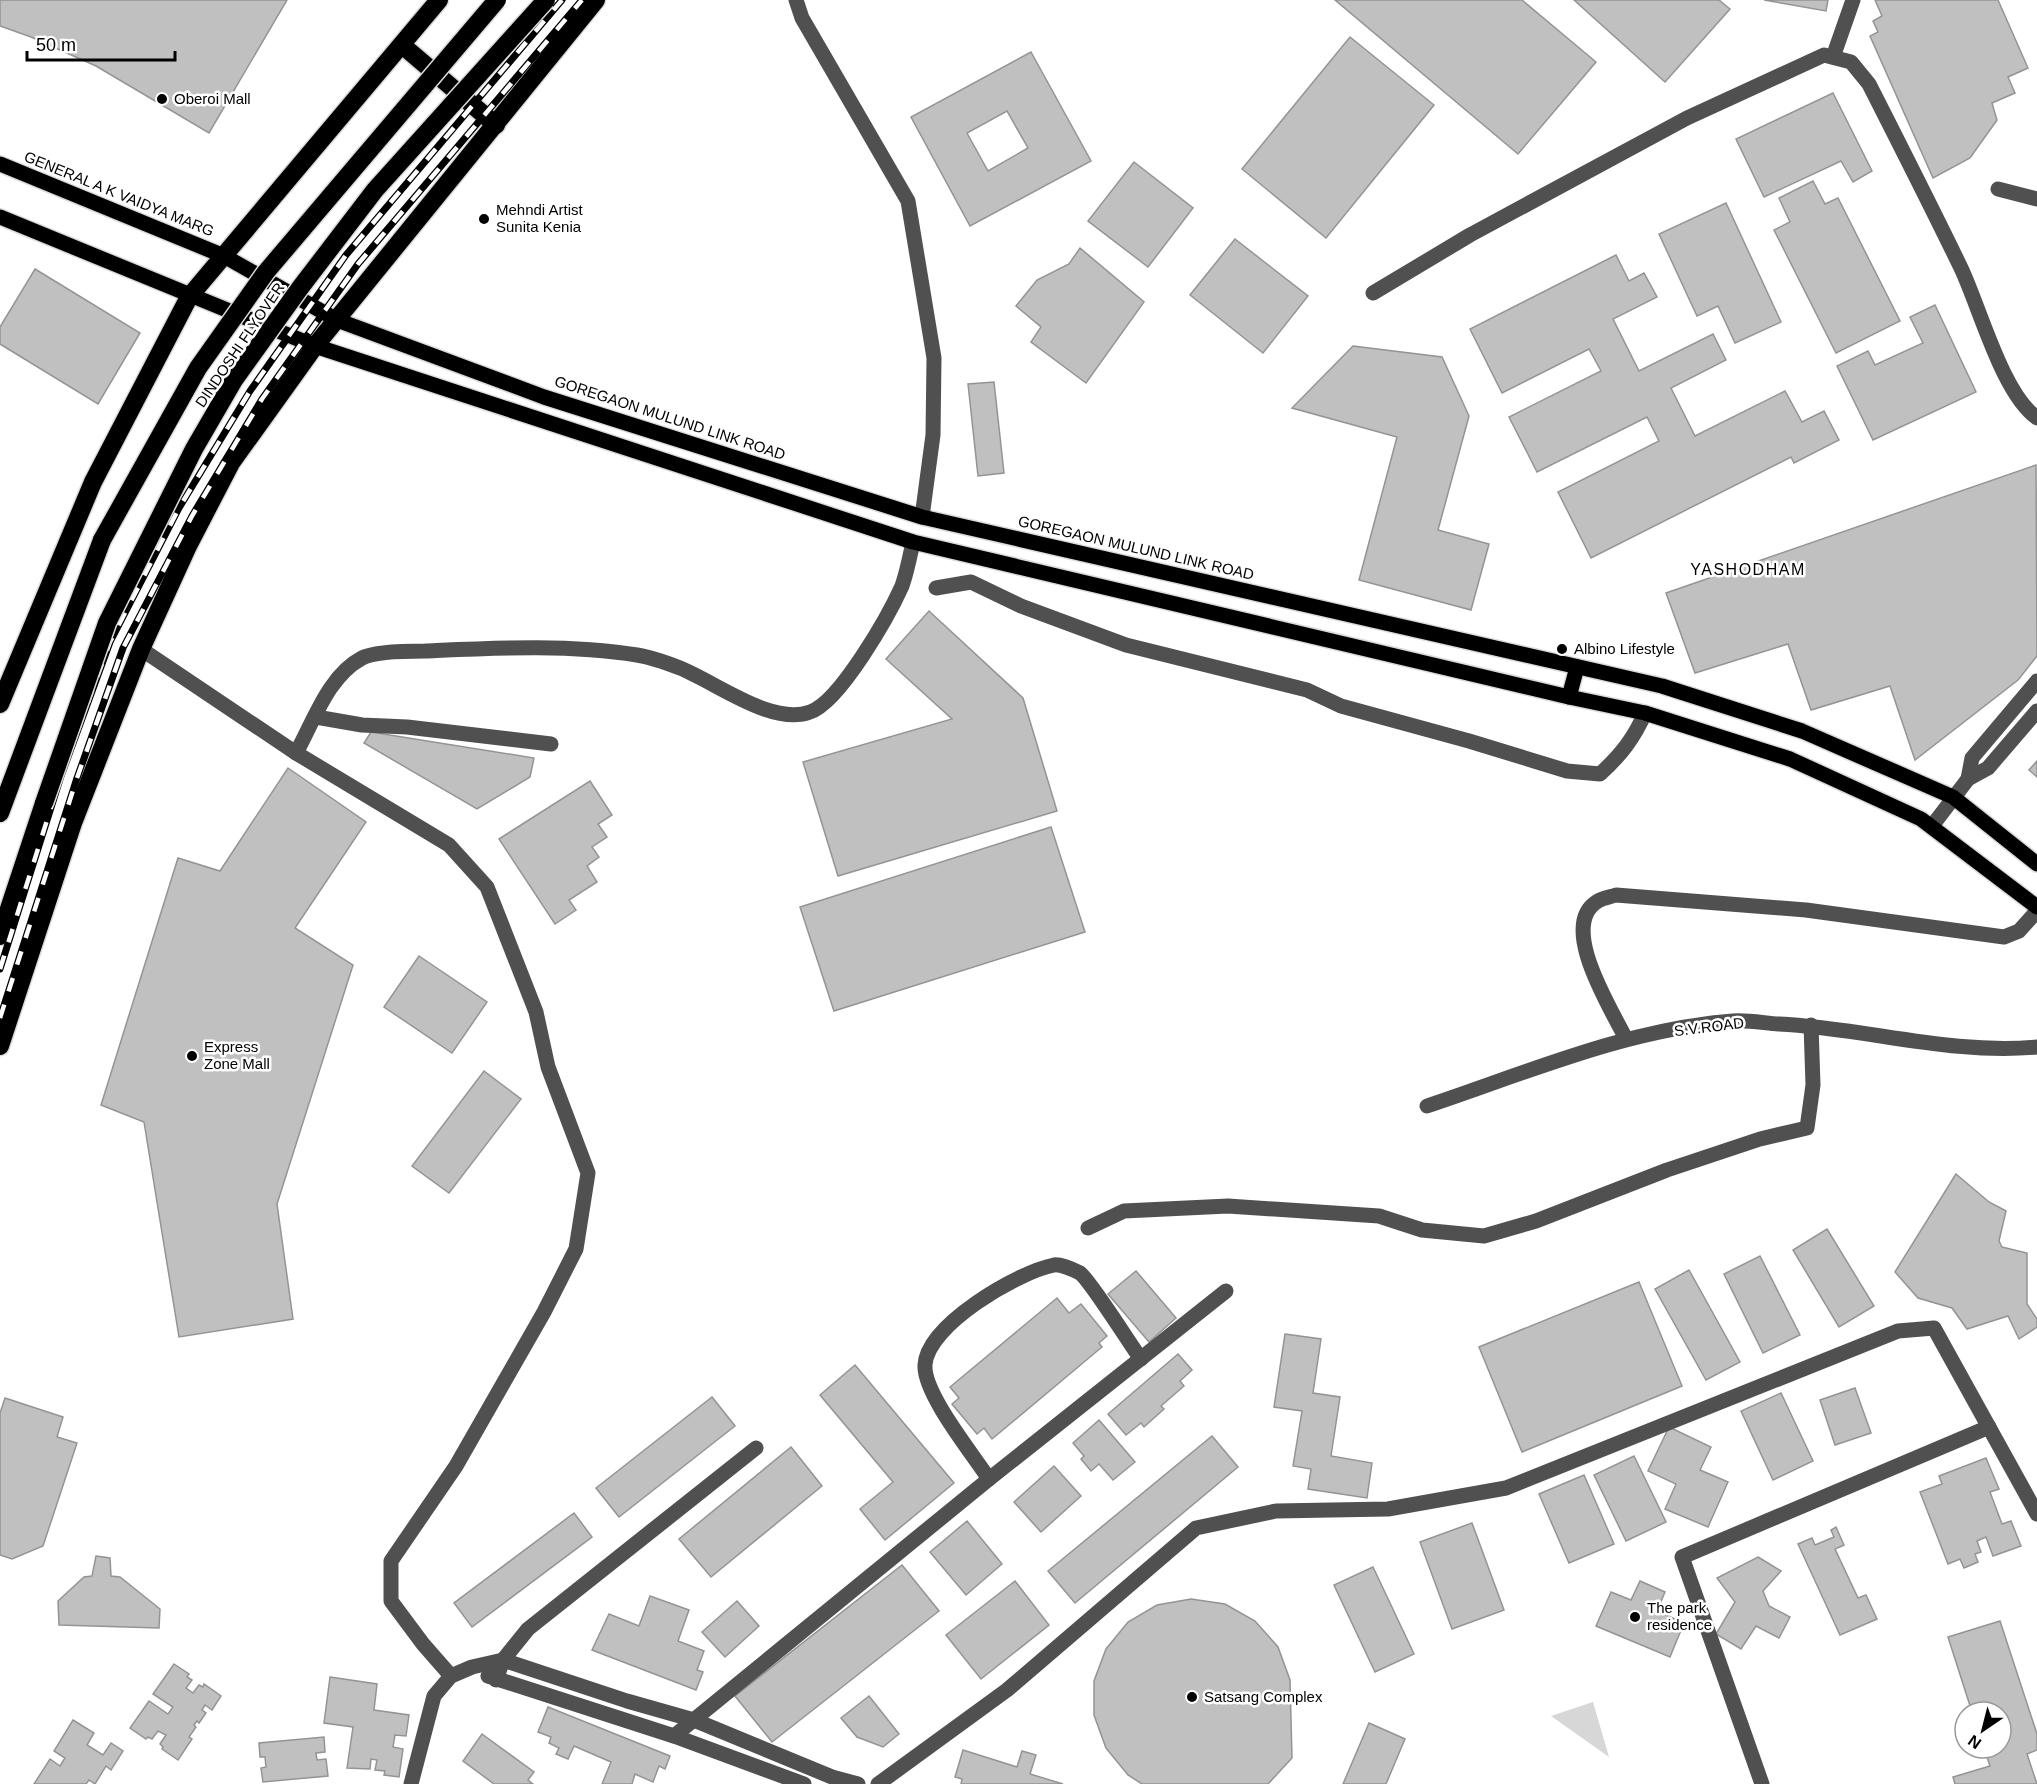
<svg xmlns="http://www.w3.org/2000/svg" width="2037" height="1784" viewBox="0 0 2037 1784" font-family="Helvetica,sans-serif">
<rect width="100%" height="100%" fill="#fff"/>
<path fill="#d7d7d7" d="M1593 1702 1609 1757 1551 1716Z"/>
<g fill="#c0c0c0" stroke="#949494" stroke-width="1.5" fill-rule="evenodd">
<path d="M0 0H287L209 133 96 66 31 37 0 26Z"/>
<path d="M1335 0H1522L1596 62 1518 154Z"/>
<path d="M1574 0H1719L1730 9 1665 82Z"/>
<path d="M1764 0H1828L1826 11Z"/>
<path d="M1875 0H1998L2028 68 2008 77 2015 93 1992 103 1997 120 1970 158 1933 178 1870 36 1878 32 1873 21 1882 16Z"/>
<path d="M1350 37 1434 105 1326 238 1242 169Z"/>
<path d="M1031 52 1091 161 970 226 911 117ZM1007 111 1028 148 988 171 967 133Z"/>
<path d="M1833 93 1872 171 1853 182 1841 161 1764 197 1736 139Z"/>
<path d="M1134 162 1193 208 1148 267 1088 221Z"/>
<path d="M1813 181 1825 204 1838 198 1900 321 1836 353 1774 230 1790 222 1779 198Z"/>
<path d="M1726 203 1781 322 1735 343 1718 306 1697 316 1659 234Z"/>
<path d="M1235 239 1308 296 1263 353 1190 295Z"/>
<path d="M1080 248 1144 302 1086 383 1031 342 1041 327 1016 306 1037 280 1069 264Z"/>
<path d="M1616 255 1629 281 1644 273 1657 297 1613 319 1639 371 1713 334 1726 360 1671 388 1695 436 1785 391 1802 422 1824 411 1839 440 1794 463 1791 457 1591 558 1558 492 1659 441 1647 417 1537 472 1509 417 1601 371 1589 349 1502 393 1470 329Z"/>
<path d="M35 269 140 333 98 404 0 344V327Z"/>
<path d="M1935 305 1976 392 1873 440 1837 366 1868 351 1875 365 1923 343 1910 317Z"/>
<path d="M1353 346 1442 357 1469 416 1438 530 1489 544 1471 610 1359 580 1397 437 1292 408Z"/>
<path d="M994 382 1004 473 978 476 968 384Z"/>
<path d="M2036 465 2037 656 2018 680 1915 760 1890 686 1811 710 1788 644 1695 673 1666 593Z"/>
<path d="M929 611 1023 698 1057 811 838 876 803 762 952 719 886 659Z"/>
<path d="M371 732 534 758 530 777 477 809 364 743Z"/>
<path d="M2037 761V777L2029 770Z"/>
<path d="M288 768 366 822 295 928 353 965 277 1204 293 1319 179 1337 144 1122 101 1105 178 858 220 871Z"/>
<path d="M590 781 612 815 598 824 607 837 592 847 599 857 587 866 597 882 569 900 576 910 555 924 499 839Z"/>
<path d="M1051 827 1085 932 834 1011 800 907Z"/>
<path d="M419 956 487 1002 452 1053 384 1007Z"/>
<path d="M484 1071 521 1099 449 1193 412 1166Z"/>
<path d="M1956 1174 1989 1202 2006 1211 1999 1241 2002 1247 2027 1253V1304L2037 1319V1327L2019 1339 2008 1316 1967 1329 1952 1308 1918 1298 1895 1272Z"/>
<path d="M1827 1229 1874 1306 1839 1327 1793 1250Z"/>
<path d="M1760 1256 1800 1335 1763 1353 1724 1274Z"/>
<path d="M1689 1270 1740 1362 1706 1380 1655 1289Z"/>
<path d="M1136 1271 1176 1318 1149 1342 1108 1294Z"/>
<path d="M1639 1282 1682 1386 1522 1452 1479 1347Z"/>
<path d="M1057 1298 1069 1313 1081 1304 1107 1336 1099 1343 1102 1347 992 1439 984 1428 977 1434 952 1404 959 1398 950 1387Z"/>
<path d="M1285 1334 1321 1339 1313 1393 1340 1397 1331 1456 1372 1463 1367 1498 1308 1489 1311 1469 1293 1466 1302 1411 1274 1407Z"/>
<path d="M1178 1354 1192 1370 1180 1381 1184 1386 1161 1406 1164 1409 1144 1427 1141 1423 1126 1435 1108 1414Z"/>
<path d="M855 1365 954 1483 885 1540 860 1509 893 1482 820 1395Z"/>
<path d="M1855 1388 1871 1433 1835 1445 1820 1400Z"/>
<path d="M1781 1393 1813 1461 1773 1480 1741 1411Z"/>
<path d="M712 1397 735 1426 619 1517 596 1488Z"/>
<path d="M5 1398 63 1417 57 1437 77 1443 43 1546 12 1559 0 1555V1413Z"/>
<path d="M1099 1420 1135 1462 1113 1480 1099 1464 1091 1471 1081 1459 1084 1456 1073 1443Z"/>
<path d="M1669 1427 1711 1447 1700 1470 1728 1482 1708 1527 1665 1509 1676 1484 1648 1471Z"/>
<path d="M1212 1436 1238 1467 1075 1603 1048 1571Z"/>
<path d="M791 1447 822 1486 711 1577 679 1539Z"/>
<path d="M1634 1456 1666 1522 1626 1541 1594 1475Z"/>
<path d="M1986 1458 1999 1489 1990 1492 2002 1524 2011 1521 2021 1546 1993 1556 1986 1537 1977 1541 1981 1552 1975 1554 1978 1562 1964 1568 1960 1559 1948 1564 1920 1492 1942 1484 1939 1476Z"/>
<path d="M1054 1466 1081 1496 1041 1532 1014 1502Z"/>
<path d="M1584 1475 1614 1544 1569 1563 1539 1494Z"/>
<path d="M574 1513 592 1537 472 1627 454 1603Z"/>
<path d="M967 1521 1002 1564 966 1595 930 1552Z"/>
<path d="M1472 1523 1504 1610 1452 1629 1420 1542Z"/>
<path d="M1836 1527 1844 1545 1835 1549 1858 1598 1866 1595 1877 1619 1840 1635 1798 1544 1812 1538 1815 1545 1834 1537 1831 1530Z"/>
<path d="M96 1556 110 1558 111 1576 120 1577 160 1609 159 1628 59 1625 58 1601 84 1577 92 1576Z"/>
<path d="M1758 1557 1781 1571 1763 1591 1769 1606 1790 1617 1779 1638 1756 1626 1741 1649 1716 1634 1735 1602 1717 1578Z"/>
<path d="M902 1565 939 1611 772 1742 735 1696Z"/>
<path d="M1373 1567 1414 1654 1375 1672 1334 1585Z"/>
<path d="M1015 1581 1049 1625 981 1679 946 1635Z"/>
<path d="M1640 1581 1665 1592 1657 1611 1684 1623 1670 1657 1596 1626 1611 1592 1631 1600Z"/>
<path d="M650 1596 689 1610 678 1641 704 1651 697 1670 703 1672 696 1690 592 1650 609 1614 639 1626Z"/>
<path d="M1191 1599 1225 1604 1255 1621 1278 1647 1290 1680 1292 1758 1268 1784H1142L1128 1775 1106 1748 1094 1715V1681L1106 1649 1128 1622 1157 1605Z"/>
<path d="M737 1601 759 1626 725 1657 702 1632Z"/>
<path d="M2000 1621 2037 1734V1750L2027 1754 2037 1784H1955L1953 1777 1990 1766 1984 1748H2001V1712H1972L1948 1637Z"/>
<path d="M174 1664 189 1674 187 1677 192 1680 186 1688 193 1693 199 1685 203 1687 204 1684 221 1696 212 1710 205 1705 202 1710 206 1713 199 1723 197 1721 194 1725 196 1727 189 1737 192 1739 178 1760 162 1749 163 1747 160 1744 166 1735 158 1731 152 1739 148 1737 146 1739 130 1728 149 1701 168 1714 173 1707 153 1694Z"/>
<path d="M330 1677 377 1684 374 1710 409 1715 406 1736 395 1735 393 1747 403 1749 399 1777 384 1775 385 1771 375 1770 377 1760 371 1759 370 1769 347 1768 353 1727 324 1723Z"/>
<path d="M869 1696 899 1734 883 1747 857 1737 841 1718Z"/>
<path d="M548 1707 670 1756 665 1769 659 1766 653 1782 635 1774 632 1784H602L611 1762 574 1746 568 1759 556 1754 559 1748 549 1743 551 1737 538 1732Z"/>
<path d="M73 1720 94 1733 87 1745 103 1755 111 1743 123 1751 111 1770 106 1766 95 1784 89 1780 86 1784H34L50 1759 60 1766 65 1758 54 1751Z"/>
<path d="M1369 1723 1405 1739 1386 1784H1343Z"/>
<path d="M482 1734 534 1772 528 1780 533 1784H494L463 1761Z"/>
<path d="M324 1737 325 1752 316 1753 317 1760 326 1759 328 1776 263 1782 261 1768 266 1767 265 1757H260L259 1743Z"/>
<path d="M963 1750 1017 1767 1022 1751 1036 1755 1030 1774 1063 1784H961L962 1779 955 1777Z"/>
</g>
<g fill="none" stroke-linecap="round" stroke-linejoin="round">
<g stroke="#dbdbdb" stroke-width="18">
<g id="major">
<path d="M0 164 224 256 337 320 544 397 922 517 1662 686 1802 731 1953 797 2037 864"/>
<path d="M0 217 315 346 913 542 1569 697 1645 713 1790 759 1921 819 2037 907"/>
<path d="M1569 697 1577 667"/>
</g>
</g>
<g stroke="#dbdbdb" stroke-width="21">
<g id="highway">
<path d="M402 45 496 125"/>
<path d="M0 704 93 482 189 297 439 0"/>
<path d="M0 813 102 540"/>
<path d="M0 936 44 803"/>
<path d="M0 1046 73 823 141 649 188 546 231 463 315 346 596 0"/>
</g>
</g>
<g stroke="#505050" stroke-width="15">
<path d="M796 0 802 18 908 201 934 358 933 435 922 517"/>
<path d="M1833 57 1853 0"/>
<path d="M1998 189 2037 199"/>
<path d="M1373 293 1470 235 1687 118 1824 55 1851 62 1869 84C1900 145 1931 206 1961 268 1980 308 2002 393 2037 418"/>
<path d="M936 588 971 582 1021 606 1126 645 1307 690 1341 706 1469 741 1567 771 1600 774C1621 755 1634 738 1645 713"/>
<path d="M141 649 296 753 449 845 487 887 536 1012 548 1067 588 1173 576 1249 544 1312 456 1466 391 1561V1601L423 1644 451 1676"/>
<path d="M316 717 362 725 407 727 551 744"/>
<path d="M296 753C314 721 328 676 362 658 375 651 409 651 425 651 495 648 568 644 637 655 651 657 667 663 680 668 717 683 772 726 810 712 840 702 889 615 902 586 907 572 910 556 913 542"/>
<path d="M1968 779 1972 758 2037 681"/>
<path d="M1932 826 1968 779 1988 768 2037 711"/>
<path d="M1626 1039C1612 1010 1557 925 1598 901 1603 898 1610 897 1616 895L1806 910 2004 937 2019 931 2037 911"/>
<path d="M1427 1106C1526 1073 1627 1029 1733 1021 1748 1020 1764 1023 1779 1024 1865 1028 1950 1055 2037 1047"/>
<path d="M1088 1228 1124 1211 1228 1206 1379 1216 1422 1230 1484 1236 1536 1221 1667 1170 1760 1139 1807 1128 1813 1085 1811 1025"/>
<path d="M989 1479C972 1453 923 1393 925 1365 927 1325 1018 1272 1054 1265 1060 1264 1074 1270 1080 1273 1090 1280 1130 1344 1141 1359"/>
<path d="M488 1676 674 1736 804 1784"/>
<path d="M496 1680 503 1660 528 1629 756 1448"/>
<path d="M674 1736 989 1479 1226 1291"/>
<path d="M411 1784 434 1696 451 1676 472 1667 503 1660 627 1701 694 1720 832 1777 858 1784"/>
<path d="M878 1784 1007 1690 1196 1528 1276 1511 1388 1509 1506 1488 1898 1331 1934 1328 2037 1514"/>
<path d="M1762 1784 1682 1557 1989 1427"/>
</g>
<use href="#major" stroke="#000" stroke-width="15"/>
<use href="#highway" stroke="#000" stroke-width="18"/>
<g stroke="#000" stroke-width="7">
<g id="rail">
<path d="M0 969 61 776 110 642 179 508 250 391 346 255 562 0"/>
<path d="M0 1018 76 781 123 648 192 516 262 399 358 264 582 0"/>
</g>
</g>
<use href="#rail" stroke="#fff" stroke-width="4.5" stroke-dasharray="14" stroke-linecap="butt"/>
<g stroke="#dbdbdb" stroke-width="21" stroke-linecap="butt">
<g id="highway-bridge">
<path d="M102 540 198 368 266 272 497 0"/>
<path d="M44 803 107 623 194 449 234 380 300 288 375 190 546 0"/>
</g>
</g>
<use href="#highway-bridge" stroke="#000" stroke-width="18"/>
</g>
<g fill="#000" stroke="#fff" stroke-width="2">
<circle cx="162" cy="99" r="6"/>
<circle cx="484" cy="219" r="6"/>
<circle cx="1562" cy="649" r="6"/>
<circle cx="192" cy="1056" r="6"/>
<circle cx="1635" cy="1617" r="6"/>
<circle cx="1192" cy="1697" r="6"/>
</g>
<g text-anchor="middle" stroke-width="5" stroke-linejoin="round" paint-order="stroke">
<g font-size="15" fill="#000" stroke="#fff" text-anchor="start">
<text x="174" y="104">Oberoi Mall</text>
<text x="496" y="215">Mehndi Artist<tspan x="496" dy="17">Sunita Kenia</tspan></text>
<text x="1574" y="654">Albino Lifestyle</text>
<text x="204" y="1052">Express<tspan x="204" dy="17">Zone Mall</tspan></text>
<text x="1647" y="1613">The park<tspan x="1647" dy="17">residence</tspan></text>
<text x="1204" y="1702">Satsang Complex</text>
</g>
<g font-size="15" fill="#000" stroke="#fff">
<text transform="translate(119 194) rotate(22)" y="5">GENERAL A K VAIDYA MARG</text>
<text transform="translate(240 345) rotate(-56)" y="5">DINDOSHI FLYOVER</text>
<text transform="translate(670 418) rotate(18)" y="5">GOREGAON MULUND LINK ROAD</text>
<text transform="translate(1136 548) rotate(13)" y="5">GOREGAON MULUND LINK ROAD</text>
<text transform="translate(1709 1027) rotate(-7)" y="5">S.V.ROAD</text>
</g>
<g font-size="16" letter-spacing="1.5" fill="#000" stroke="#fff">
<text x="1748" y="575">YASHODHAM</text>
</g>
</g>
<g transform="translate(1983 1730) rotate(215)"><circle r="28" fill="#ffffff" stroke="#999999" stroke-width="1.5"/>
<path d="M0-4.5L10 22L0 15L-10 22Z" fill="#000000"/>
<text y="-9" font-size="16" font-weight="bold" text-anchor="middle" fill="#000000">N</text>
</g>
<path d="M27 51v9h148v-9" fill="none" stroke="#000000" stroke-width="3"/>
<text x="36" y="51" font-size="18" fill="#000000" stroke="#ffffff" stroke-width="4.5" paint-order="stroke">50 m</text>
</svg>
